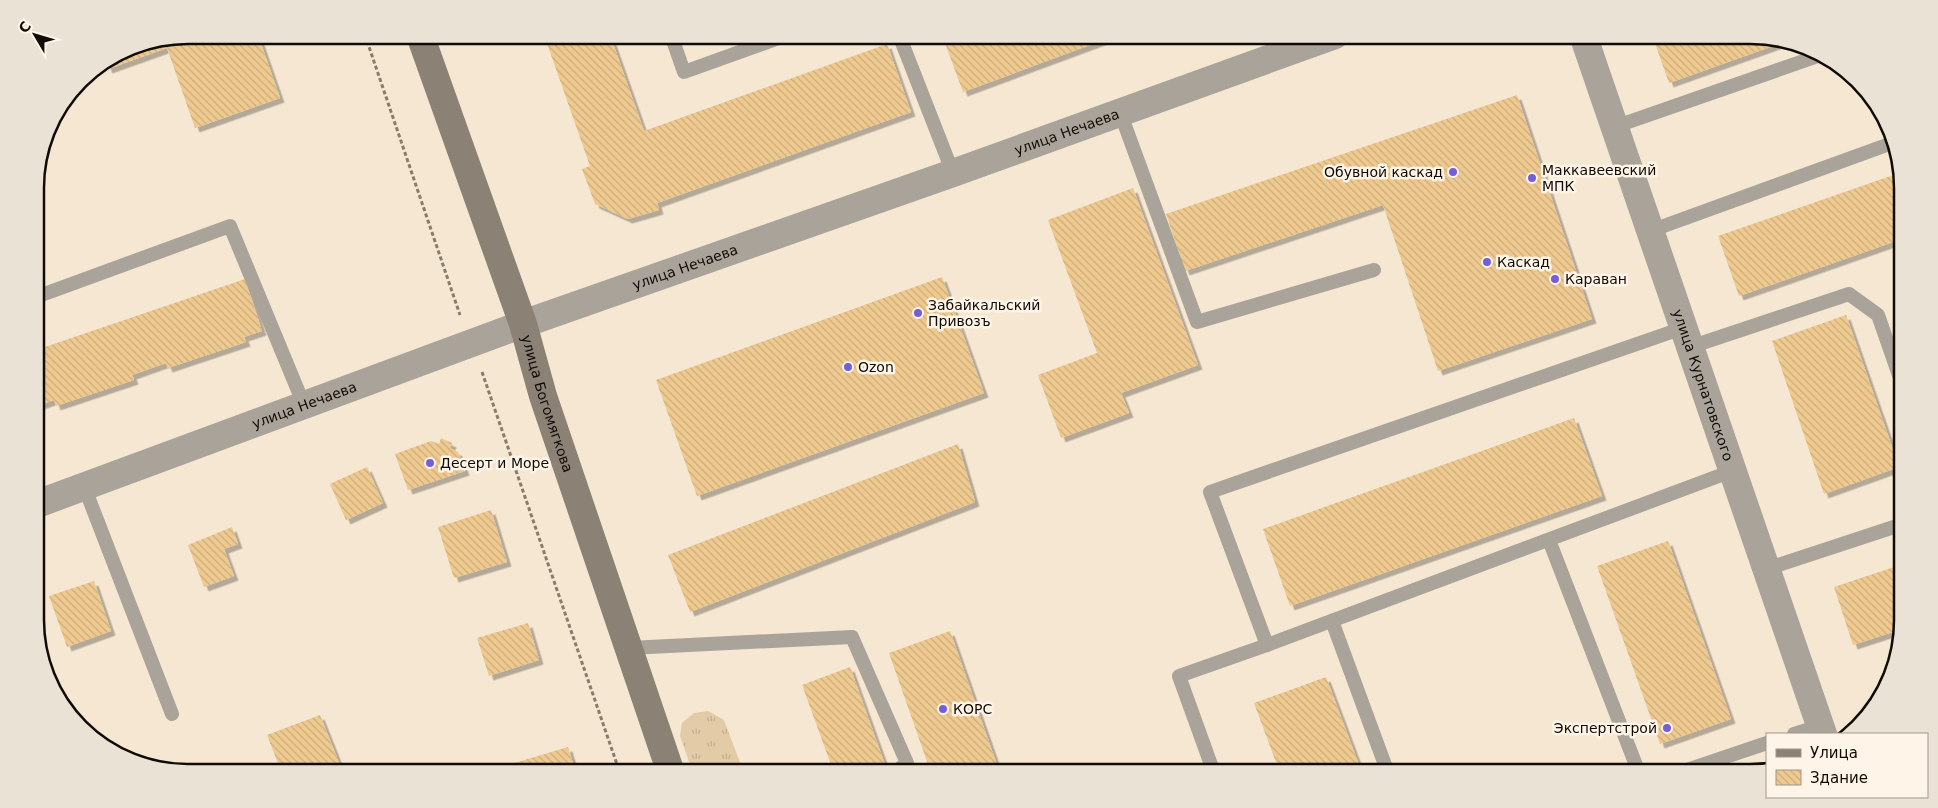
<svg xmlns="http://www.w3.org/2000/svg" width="1938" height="808" viewBox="0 0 1938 808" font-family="'DejaVu Sans',sans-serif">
<defs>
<pattern id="grass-tufts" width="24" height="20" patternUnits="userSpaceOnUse" patternTransform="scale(1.25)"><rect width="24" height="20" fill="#e4cba7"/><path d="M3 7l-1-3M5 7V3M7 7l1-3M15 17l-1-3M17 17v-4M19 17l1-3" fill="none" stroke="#c3ad8e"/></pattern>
<pattern id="building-back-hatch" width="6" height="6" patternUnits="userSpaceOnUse" patternTransform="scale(1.25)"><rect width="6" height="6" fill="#efca90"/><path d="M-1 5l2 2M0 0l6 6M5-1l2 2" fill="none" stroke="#ccac7b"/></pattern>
<filter id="shadow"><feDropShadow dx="4.5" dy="4.5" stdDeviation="0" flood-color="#0004"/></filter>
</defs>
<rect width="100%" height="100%" fill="#f5e7d1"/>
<path fill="url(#grass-tufts)" d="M708 711 724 720 744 773H693L680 736 682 723 694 713Z"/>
<g fill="url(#building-back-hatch)" filter="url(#shadow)">
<path d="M188 35H258L280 98 195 128 167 48 108 69 105 62 130 47Z"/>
<path d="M544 35H610L644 131 887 44 911 112 657 203 659 210 628 219 595 204 582 169 590 166Z"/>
<path d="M942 35H1117L963 92Z"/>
<path d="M1652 35H1750L1787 41 1669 83Z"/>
<path d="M1517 95 1592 319 1438 371 1383 205 1185 271 1166 214Z"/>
<path d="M1902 172V239L1739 296 1718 236Z"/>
<path d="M1133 188 1198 365 1121 393 1129 413 1061 438 1038 375 1097 353 1048 220Z"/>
<path d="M942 277 984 393 697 496 656 380Z"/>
<path d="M245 279 262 331 244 337 246 342 168 368 166 363 132 375 134 380 56 406 54 400 37 406 36 350Z"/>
<path d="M1846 315 1899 467 1824 494 1772 341Z"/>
<path d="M1574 418 1602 496 1290 606 1263 529Z"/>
<path d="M441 438 452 443 450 448 458 452 465 471 408 490 395 454 431 441 439 444Z"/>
<path d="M958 444 975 502 690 612 668 555Z"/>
<path d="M367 467 383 503 346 520 330 484Z"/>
<path d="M491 510 507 562 454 578 438 527Z"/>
<path d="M232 527 238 544 224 549 234 576 204 587 188 545Z"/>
<path d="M1668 541 1731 719 1660 744 1597 566Z"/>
<path d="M1903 564 1902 629 1853 645 1834 587Z"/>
<path d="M94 581 111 631 67 647 49 596Z"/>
<path d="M528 623 539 660 489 676 477 638Z"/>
<path d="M950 631 997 765 976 773H931L889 653Z"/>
<path d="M850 667 888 773H834L802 685Z"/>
<path d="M1326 677 1362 773H1280L1254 703Z"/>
<path d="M320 715 343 773H271L270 769 279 766 267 735Z"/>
<path d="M568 747 576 773H513L511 764Z"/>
</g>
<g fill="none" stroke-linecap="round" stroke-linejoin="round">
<g stroke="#877d6f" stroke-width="3" stroke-dasharray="4 2.5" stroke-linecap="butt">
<path d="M365 35 460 315"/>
<path d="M482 372 620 773"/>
</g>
<g stroke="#a9a39a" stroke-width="14">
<path d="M671 35 684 72 787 35"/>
<path d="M899 35 953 173"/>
<path d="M1120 112 1197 322 1374 270"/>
<path d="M1614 127 1818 56"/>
<path d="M1650 231 1895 142"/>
<path d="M36 297 230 226 304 405"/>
<path d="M1690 347 1849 294 1878 315 1902 384"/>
<path d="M84 486 172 714"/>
<path d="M1549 540 1639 773"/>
<path d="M1766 569 1903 524"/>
<path d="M1332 621 1388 773"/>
<path d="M1267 645 1210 492 1683 328"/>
<path d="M629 648 852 637 907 763 894 773"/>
<path d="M1794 734 1820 726"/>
<path d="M1214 773 1179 676 1267 645 1732 471"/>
<path d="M1678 773 1767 743"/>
</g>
<g stroke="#a9a39a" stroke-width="28">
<path id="s1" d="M1583 35 1823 734"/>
<path id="s2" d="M37 504 523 324 953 173 1335 35"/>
</g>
<path stroke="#8b8275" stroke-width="28" id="s3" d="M420 35 523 324 543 396 671 773"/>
</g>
<g fill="#755ed8" stroke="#fef5e8" stroke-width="2">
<circle cx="1453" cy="172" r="5"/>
<circle cx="1532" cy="178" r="5"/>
<circle cx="1487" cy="262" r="5"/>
<circle cx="1555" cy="279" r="5"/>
<circle cx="918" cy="313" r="5"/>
<circle cx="848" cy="367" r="5"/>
<circle cx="430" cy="463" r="5"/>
<circle cx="943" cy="709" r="5"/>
<circle cx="1667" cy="728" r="5"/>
</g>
<g text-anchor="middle" stroke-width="5" stroke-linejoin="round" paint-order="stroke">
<g font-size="14" fill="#100b05" stroke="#fef5e8">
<text dy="5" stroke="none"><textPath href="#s2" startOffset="1095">улица Нечаева</textPath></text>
<text dy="5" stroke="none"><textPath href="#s2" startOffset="690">улица Нечаева</textPath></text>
<text dy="5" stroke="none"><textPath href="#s1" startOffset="370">улица Курнатовского</textPath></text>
<text dy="5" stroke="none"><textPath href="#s3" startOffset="390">улица Богомягкова</textPath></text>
<text dy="5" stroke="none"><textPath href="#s2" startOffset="285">улица Нечаева</textPath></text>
</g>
<g font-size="14" fill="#100b05" stroke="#fef5e8" text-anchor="start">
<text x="1542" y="175">Маккавеевский<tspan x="1542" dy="16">МПК</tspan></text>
<text x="1443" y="177" text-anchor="end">Обувной каскад</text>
<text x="1497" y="267">Каскад</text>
<text x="1565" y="284">Караван</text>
<text x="928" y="310">Забайкальский<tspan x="928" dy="16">Привозъ</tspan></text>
<text x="858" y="372">Ozon</text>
<text x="440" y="468">Десерт и Море</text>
<text x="953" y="714">КОРС</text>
<text x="1657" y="733" text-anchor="end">Экспертстрой</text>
</g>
</g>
<path d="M0 0H1938V808H0ZM188 44H1750A144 144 0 0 1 1894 188V620A144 144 0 0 1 1750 764H188A144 144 0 0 1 44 620V188A144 144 0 0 1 188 44Z" fill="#ebe2d6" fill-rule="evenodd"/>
<path fill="none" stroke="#100b05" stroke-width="2.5" d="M188 44H1750A144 144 0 0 1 1894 188V620A144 144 0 0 1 1750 764H188A144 144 0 0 1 44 620V188A144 144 0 0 1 188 44Z"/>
<rect x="1766" y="733" width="162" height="65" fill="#fef5e8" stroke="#9f978d"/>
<rect x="1776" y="749" width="25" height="8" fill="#8b8275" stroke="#9f978d"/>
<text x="1810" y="758" font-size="15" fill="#100b05">Улица</text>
<rect x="1776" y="770" width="25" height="15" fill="url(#building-back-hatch)" stroke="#9f978d"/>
<text x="1810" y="783" font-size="15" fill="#100b05">Здание</text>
<g transform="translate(35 35) rotate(308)" stroke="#fef5e8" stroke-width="4" paint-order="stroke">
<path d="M0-4L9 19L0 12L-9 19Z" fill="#100b05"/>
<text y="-8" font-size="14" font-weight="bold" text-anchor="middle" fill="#100b05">С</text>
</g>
</svg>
